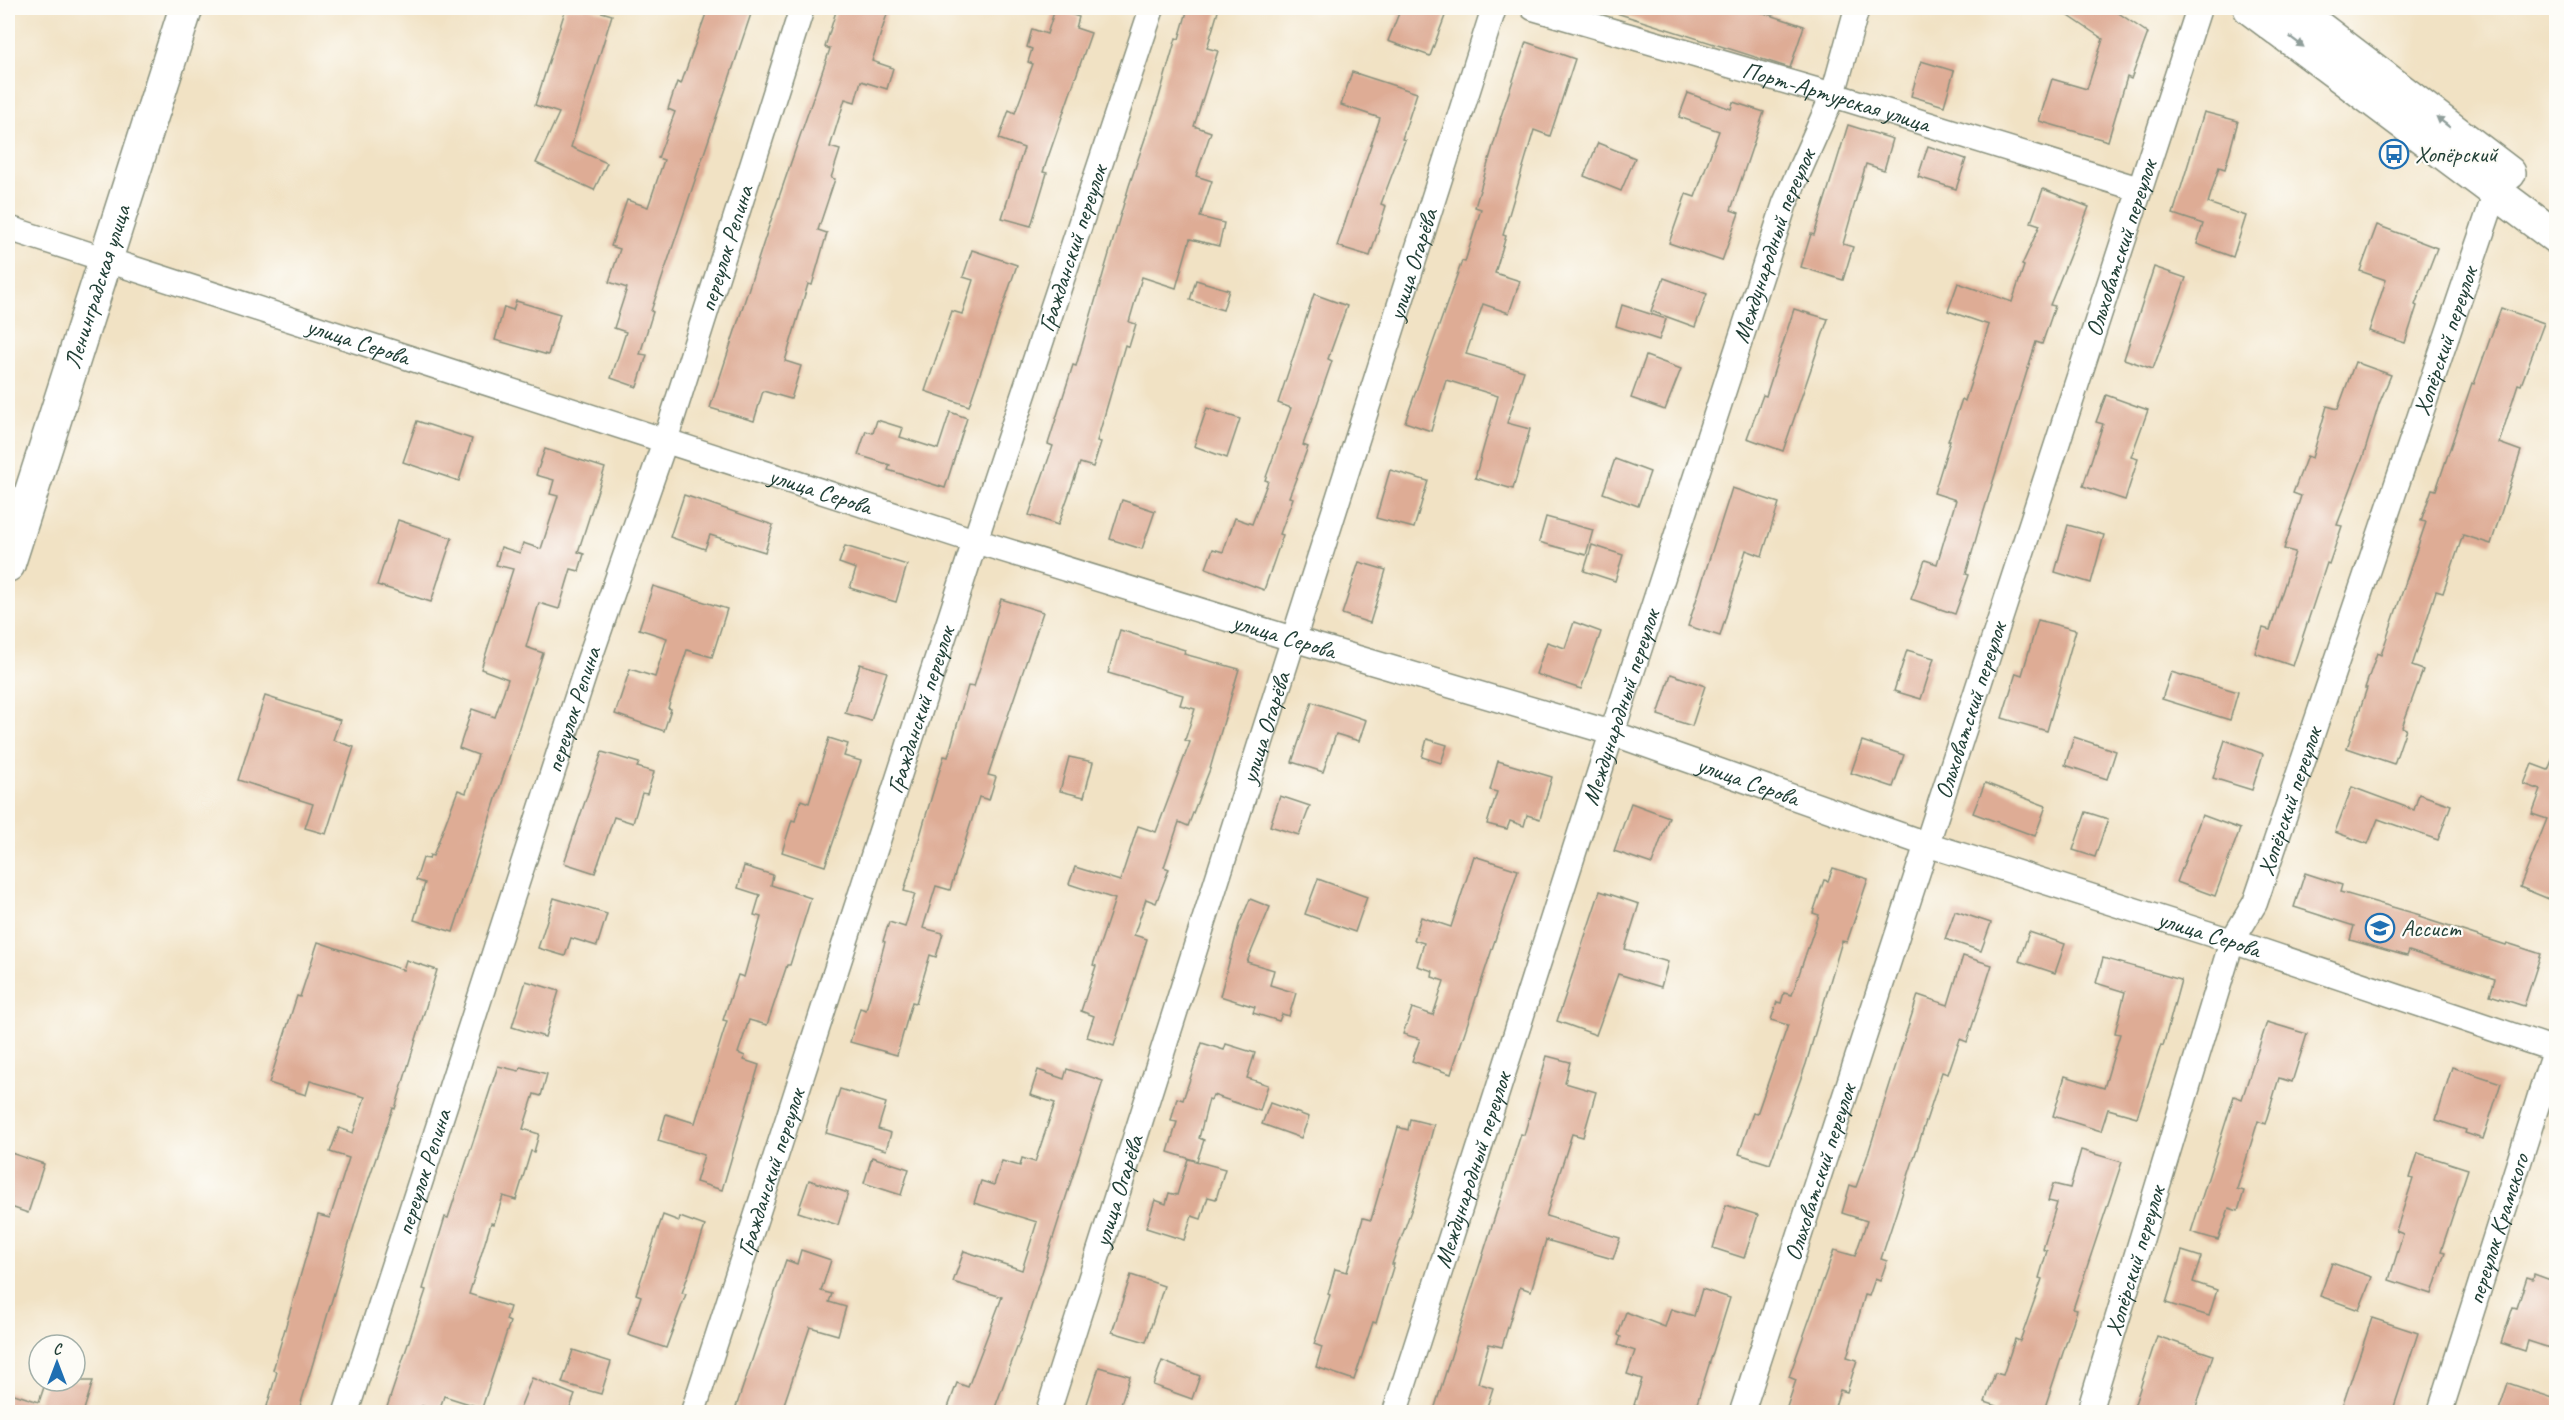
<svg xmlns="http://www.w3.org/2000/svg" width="2564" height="1420" viewBox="0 0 2564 1420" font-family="Caveat,sans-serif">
<rect width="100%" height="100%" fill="#fdfcf7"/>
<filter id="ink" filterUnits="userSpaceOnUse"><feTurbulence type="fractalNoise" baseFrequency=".0167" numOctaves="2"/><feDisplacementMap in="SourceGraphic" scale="12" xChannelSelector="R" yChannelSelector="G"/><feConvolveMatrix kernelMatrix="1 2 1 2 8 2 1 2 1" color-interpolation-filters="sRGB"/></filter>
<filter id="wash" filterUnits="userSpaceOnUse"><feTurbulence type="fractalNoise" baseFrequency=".008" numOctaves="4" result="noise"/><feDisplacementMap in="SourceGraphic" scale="24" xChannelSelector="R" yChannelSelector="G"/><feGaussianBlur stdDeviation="1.35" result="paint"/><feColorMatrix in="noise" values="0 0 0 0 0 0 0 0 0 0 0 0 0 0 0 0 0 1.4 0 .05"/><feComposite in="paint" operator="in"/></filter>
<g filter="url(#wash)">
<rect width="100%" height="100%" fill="#f1e2c4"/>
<g id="blocks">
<g fill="#deac95">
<path d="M566 8H588L612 15 571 147 607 163 594 190 536 163 559 113 535 105Z"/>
<path d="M708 8H753L651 311 653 312 640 354 647 355 637 387 611 378 626 332 614 328 627 288 609 282 620 249 611 246 627 200 648 207 664 160 658 158 675 112 668 109 677 82 681 84Z"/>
<path d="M837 8H889L872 61 893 68 887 89 861 81 855 102 845 99 830 147 840 150 831 178 835 179 818 230 827 233 812 285 808 284 785 361 801 366 791 399 763 391 754 421 710 408 768 229 830 49 825 47Z"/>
<path d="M1188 8H1219L1207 48 1218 51 1194 126 1211 132 1196 176 1212 181 1200 217 1224 223 1219 246 1190 239 1176 288 1142 277 1129 322 1136 324 1129 347 1125 345 1097 441 1101 442 1093 467 1080 463 1058 525 1029 515 1053 446 1048 444 1073 365 1076 366 1129 186 1159 97 1176 38 1179 39Z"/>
<path d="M1401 8H1448L1430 56 1388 41Z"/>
<path d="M1611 8H1748L1804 26 1790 68 1610 11Z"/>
<path d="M2057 8H2111L2148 33 2131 79 2127 77 2108 141 2039 121 2052 79 2087 89 2103 39Z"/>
<path d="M1055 9 1079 17 1076 28 1091 33 1043 172 1047 173 1031 226 1002 218 1024 148 999 139 1009 110 1015 113 1033 64 1028 62 1032 49 1027 47 1032 29 1047 34Z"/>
<path d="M1526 42 1575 59 1550 136 1534 130 1503 235 1506 236 1495 273 1520 281 1509 313 1483 304 1466 354 1524 371 1507 423 1530 429 1513 489 1475 478 1498 396 1446 380 1431 431 1405 422 1462 261 1465 262 1481 209 1475 207 1501 119H1500Z"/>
<path d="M1921 61 1954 71 1944 106 1911 96Z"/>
<path d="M1352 72 1417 93 1402 139 1405 140 1381 204 1386 206 1370 256 1337 246 1380 118 1341 105Z"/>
<path d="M1688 93 1731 109 1733 102 1764 112 1731 210 1739 213 1722 261 1669 243 1686 194 1695 197 1719 131 1679 117Z"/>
<path d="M2204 112 2238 121 2225 169 2219 167 2208 203 2246 216 2233 257 2197 244 2203 224 2173 214Z"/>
<path d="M1848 125 1893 139 1884 170 1866 164 1843 244 1853 247 1843 280 1801 267 1811 234 1814 235Z"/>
<path d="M1598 143 1635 158 1621 191 1584 176Z"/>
<path d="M1928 146 1966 159 1956 189 1918 177Z"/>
<path d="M2043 189 2089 207 2050 305 2055 306 2042 344 2036 342 1983 514 1966 574 1969 575 1955 614 1911 599 1925 560 1937 564 1956 500 1934 493 1950 441H1948L1962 399 1965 401 1989 325 1948 311 1958 283 2012 302 2024 266 2022 265 2040 225 2031 222Z"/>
<path d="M2377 225 2437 248 2415 305 2417 306 2405 343 2369 331 2386 280 2360 271Z"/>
<path d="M972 250 1017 265 969 406 925 391 952 311 962 314 973 280 963 277Z"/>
<path d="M2154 267 2186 278 2153 369 2124 359Z"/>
<path d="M1664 278 1707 294 1695 327 1651 311Z"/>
<path d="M1196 280 1229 290 1223 310 1190 300Z"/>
<path d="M1314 294 1347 306 1328 359 1332 361 1303 445 1308 447 1289 497 1293 498 1280 534 1283 535 1264 590 1206 568 1213 549 1223 552 1235 518 1252 524 1268 481 1265 480 1291 408 1278 403Z"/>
<path d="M516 301 560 314 548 355 495 340 504 307 513 310Z"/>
<path d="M1622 305 1666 319 1659 340 1616 326Z"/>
<path d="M2501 308 2544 323 2521 385 2518 384 2499 443 2521 451 2491 544 2463 535 2443 593 2436 591 2412 666 2423 670 2402 727 2406 729 2394 764 2347 748 2367 688H2365L2377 653 2381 655 2426 522 2421 521 2432 489 2436 490 2472 383 2474 384Z"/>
<path d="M1794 309 1828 319 1783 451 1747 438 1763 395 1766 396Z"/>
<path d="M1646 356 1681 369 1665 410 1631 398Z"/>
<path d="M2355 362 2391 375 2379 404 2363 457 2337 525 2342 526 2329 564 2327 563 2293 666 2255 653 2263 628 2270 630 2295 552 2284 549 2301 496 2293 493 2307 456 2312 458 2327 406 2338 409Z"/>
<path d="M2106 395 2148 410 2131 457 2138 459 2125 500 2083 486 2103 424 2096 422Z"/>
<path d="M1207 408 1240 419 1227 458 1194 446Z"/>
<path d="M950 412 967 418 945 488 888 470 890 465 858 455 866 431 873 433 877 420 903 428 900 437 938 449Z"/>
<path d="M417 421 472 439 459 481 403 462Z"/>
<path d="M545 449 605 468 578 552 584 554 579 571 571 569 559 609 539 603 526 647 543 653 453 932 414 920 425 883 416 880 423 858 429 859 430 855 433 856 458 790 466 793 478 755 459 748 472 709 495 717 508 679 481 669 513 569 496 565 501 547 520 553 523 543 541 549 558 496 550 494 554 480 536 475Z"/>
<path d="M1615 459 1650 472 1638 506 1603 493Z"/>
<path d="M1390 470 1428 481 1414 528 1376 518Z"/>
<path d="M1732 488 1779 503 1762 556 1746 550 1720 636 1688 626Z"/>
<path d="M684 495 773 525 765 552 710 535 705 549 670 537Z"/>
<path d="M1122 500 1155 511 1142 549 1110 539Z"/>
<path d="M1546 517 1593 530 1586 555 1539 542Z"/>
<path d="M398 520 452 538 431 602 377 585Z"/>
<path d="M2068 525 2104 535 2091 583 2055 572Z"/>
<path d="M1592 545 1623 555 1615 581 1584 571Z"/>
<path d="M845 546 907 565 896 602 850 588 856 569 839 563Z"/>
<path d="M1359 562 1386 570 1370 623 1342 614Z"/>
<path d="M653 586 727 609 712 657 687 650 668 708 671 709 664 731 615 714 630 669 655 677 667 638 639 629Z"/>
<path d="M1001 599 1043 612 988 775 996 777 989 800 979 797 950 890 936 886 923 928 943 933 936 957 930 955 916 1003 912 1002 897 1055 850 1042 860 1008 866 1010 885 942 883 941 889 922 905 927 915 894 904 891 924 822 944 756 948 757 968 686 974 687Z"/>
<path d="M2038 620 2076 630 2047 731 2002 718 2016 673 2022 675Z"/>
<path d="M1574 622 1601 632 1581 689 1536 674 1547 642 1565 648Z"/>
<path d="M1120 630 1185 650 1184 654 1239 669 1210 769 1188 826 1179 822 1164 867 1169 869 1156 903 1146 899 1134 935 1147 939 1114 1046 1087 1037 1094 1016 1081 1011 1096 966 1093 965 1115 899 1069 884 1075 867 1120 881 1138 826 1156 832 1190 742 1185 740 1195 709 1180 705 1183 695 1108 673Z"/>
<path d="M1907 650 1934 658 1921 699 1894 691Z"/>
<path d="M860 664 887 672 871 721 845 713Z"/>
<path d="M2171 672 2238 692 2230 720 2162 699Z"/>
<path d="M1671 674 1705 686 1692 726 1658 715Z"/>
<path d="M265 696 340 720 333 740 354 747 326 834 305 828 313 804 238 780Z"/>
<path d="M1312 702 1366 720 1359 741 1336 734 1323 772 1292 762Z"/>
<path d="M2074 737 2116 751 2107 779 2065 765Z"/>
<path d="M829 738 848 744 844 756 861 761 825 866 782 852 792 820 795 821 801 800 809 803Z"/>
<path d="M1427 739 1447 745 1441 763 1422 757Z"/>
<path d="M2225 740 2263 754 2252 790 2213 778Z"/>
<path d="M1862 741 1904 755 1893 787 1851 773Z"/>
<path d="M602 752 639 763 637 767 654 772 647 794 642 793 633 823 614 817 595 873 564 863Z"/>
<path d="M2555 753 2556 754V902L2520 887 2547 819 2532 814 2541 790 2524 784 2532 764 2548 770Z"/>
<path d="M1069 757 1093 762 1084 797 1060 791Z"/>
<path d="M1498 761 1552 777 1540 819 1527 815 1524 826 1510 821 1507 829 1487 824 1497 792 1490 790Z"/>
<path d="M1985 783 2046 806 2035 836 1973 813Z"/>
<path d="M2352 787 2414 810 2419 794 2451 805 2438 840 2378 819 2368 844 2335 832Z"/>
<path d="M1280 796 1310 806 1299 835 1270 826Z"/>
<path d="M1631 803 1669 817 1652 864 1614 851Z"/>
<path d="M2086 812 2108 819 2095 857 2073 850Z"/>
<path d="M2202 815 2240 829 2215 896 2177 882Z"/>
<path d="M1474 856 1518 870 1451 1074 1412 1061 1420 1039 1403 1034 1412 1008 1433 1015 1444 981 1432 977 1433 971 1417 966 1424 943 1414 940 1421 917 1451 927Z"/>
<path d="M744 866 773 875 771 885 811 898 790 965H787L767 1025 749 1020 738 1053 745 1056 744 1060 759 1065 722 1190 696 1182 704 1155 658 1141 666 1114 695 1123 727 1021 723 1020 738 975 744 977 761 917 754 915 760 895 738 888Z"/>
<path d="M1833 868 1868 879 1847 942 1842 941 1806 1064 1770 1164 1739 1154 1753 1113 1757 1114 1788 1025 1771 1020 1777 1002 1781 1003 1784 993 1792 995 1819 915 1813 913 1824 880 1828 881Z"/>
<path d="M2305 873 2342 885 2340 892 2420 915 2419 917 2506 945 2507 943 2541 954 2524 1006 2490 995 2495 979 2409 951 2407 956 2350 940 2354 926 2294 907Z"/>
<path d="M1318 879 1367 897 1355 932 1305 914Z"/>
<path d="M1600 891 1639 904 1625 949 1668 962 1661 987 1618 974 1596 1035 1557 1021Z"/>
<path d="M554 898 607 914 597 946 571 938 565 956 538 948Z"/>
<path d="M1250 899 1270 907 1247 962 1274 970 1270 985 1296 993 1289 1016 1282 1014 1279 1021 1253 1013 1255 1007 1220 996 1239 925Z"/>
<path d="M1955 911 1991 923 1981 951 1945 939Z"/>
<path d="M2029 932 2065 944 2055 973 2019 961Z"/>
<path d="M318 942 403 970 406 960 437 970 395 1109 393 1108 364 1193 298 1413H265L277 1372 273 1370 318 1215 330 1218 349 1158 330 1152 339 1128 353 1133 365 1097 310 1081 306 1095 269 1083 297 996 300 997Z"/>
<path d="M1963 956 1992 965 1967 1042 1960 1039 1948 1074 1942 1072 1881 1259 1887 1261 1880 1281 1875 1279 1869 1296 1865 1295 1847 1357 1857 1360 1847 1392 1840 1390 1833 1413H1785L1796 1380 1789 1377 1834 1250 1855 1256 1867 1221 1842 1213 1850 1185 1856 1187 1867 1157 1918 995 1948 1005Z"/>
<path d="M2103 958 2181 980 2163 1046 2161 1045 2137 1117 2108 1109 2101 1131 2053 1116 2065 1076 2104 1088 2120 1034 2115 1033 2125 992 2096 983Z"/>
<path d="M526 981 559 991 545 1037 512 1027Z"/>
<path d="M2267 1022 2307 1034 2292 1082 2279 1078 2265 1124 2258 1121 2237 1189 2244 1191 2238 1211 2229 1208 2218 1240 2191 1232 2234 1096 2242 1099Z"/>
<path d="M1202 1043 1224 1050 1226 1044 1255 1053 1247 1078 1268 1085 1260 1111 1213 1095 1211 1100 1209 1099 1199 1138 1204 1140 1197 1161 1168 1152 1177 1122 1171 1121 1177 1098 1183 1100Z"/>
<path d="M1547 1056 1570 1062 1565 1083 1596 1092 1583 1137 1572 1134 1546 1216 1620 1238 1613 1259 1546 1240 1531 1291 1520 1287 1502 1347 1489 1344 1478 1383 1493 1388 1485 1413H1433L1521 1134 1524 1135Z"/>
<path d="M498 1066 519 1071 521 1067 547 1074 541 1096 534 1094 523 1129 539 1134 534 1152 531 1151 516 1200 503 1196 494 1224 491 1223 469 1294 510 1307 506 1320 510 1322 482 1408 444 1396 439 1411 422 1406 420 1413H385L426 1290 423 1289 445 1217 448 1218Z"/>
<path d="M2452 1067 2501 1083 2483 1139 2465 1133 2466 1130 2436 1120Z"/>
<path d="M1067 1069 1103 1081 1024 1329 993 1413H946L957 1383 968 1387 1002 1297 953 1282 964 1251 1022 1270 1037 1222 974 1203 981 1181 994 1185 1002 1161 1020 1166 1022 1158 1035 1162 1055 1103 1030 1095 1038 1070 1064 1079Z"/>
<path d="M840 1089 886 1103 878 1129 891 1133 886 1150 826 1133Z"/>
<path d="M1270 1103 1309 1117 1301 1138 1262 1124Z"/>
<path d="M1410 1119 1434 1125 1416 1193 1417 1194 1392 1264H1394L1376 1323 1373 1322 1354 1380 1316 1367 1322 1347 1314 1344 1330 1295 1328 1294 1335 1269 1347 1272 1363 1218 1371 1220 1398 1127 1408 1130Z"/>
<path d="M2081 1150 2122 1162 2073 1309 2077 1310 2055 1377 2043 1413H1994L1997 1406 1985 1402 1995 1373 2003 1375 2015 1339 2020 1341 2042 1279 2039 1278 2047 1251 2043 1249 2057 1203 2048 1201 2053 1184 2070 1188Z"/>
<path d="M8 1152 44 1164 28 1213 8 1206Z"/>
<path d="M2418 1153 2468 1169 2441 1251 2445 1252 2432 1294 2389 1280 2403 1234 2396 1231 2413 1179 2410 1178Z"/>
<path d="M872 1157 909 1169 901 1195 864 1183Z"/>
<path d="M1188 1159 1225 1169 1216 1199 1208 1197 1201 1219 1192 1216 1184 1240 1146 1228 1155 1200 1166 1204 1169 1193 1177 1195Z"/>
<path d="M809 1180 848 1193 838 1225 798 1212Z"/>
<path d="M1726 1205 1758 1215 1744 1258 1713 1248Z"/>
<path d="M663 1215 679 1221 680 1217 705 1226 682 1293 686 1294 666 1348 628 1335 641 1296 636 1294Z"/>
<path d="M801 1250 831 1260 821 1291 832 1294 829 1302 846 1307 838 1335 810 1327 781 1413H734L786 1260 797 1264Z"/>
<path d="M2182 1251 2201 1257 2193 1282 2217 1290 2209 1316 2166 1303Z"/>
<path d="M2332 1263 2372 1277 2359 1310 2320 1296Z"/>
<path d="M2534 1274 2556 1282V1350L2528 1341 2525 1351 2501 1343 2513 1307 2517 1308 2527 1277 2533 1279Z"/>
<path d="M1131 1275 1164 1286 1146 1342 1112 1332Z"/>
<path d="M1702 1289 1730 1298 1694 1413H1678L1662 1408 1660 1413H1657L1634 1405 1642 1379 1627 1374 1635 1351 1618 1345 1621 1337 1618 1335 1626 1312 1665 1327 1671 1309 1694 1316Z"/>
<path d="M2372 1318 2418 1333 2392 1413H2340Z"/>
<path d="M2157 1336 2213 1355 2194 1413H2132Z"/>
<path d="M573 1350 611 1362 601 1394 562 1383Z"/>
<path d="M1162 1361 1200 1376 1192 1399 1153 1385Z"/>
<path d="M1099 1367 1130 1376 1118 1413H1084Z"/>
<path d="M532 1378 575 1395 568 1413H518Z"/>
<path d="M46 1381H93L83 1413H8V1392L39 1402Z"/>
<path d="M2508 1383 2556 1399V1413H2498Z"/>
</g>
</g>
</g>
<g filter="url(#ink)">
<use href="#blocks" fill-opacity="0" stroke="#88907c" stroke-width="1.5"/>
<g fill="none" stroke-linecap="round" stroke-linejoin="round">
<g stroke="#88907c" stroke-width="27">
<g id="minor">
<path id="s1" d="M1533 8 1833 95 2139 189"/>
<path id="s2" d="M8 228 975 541 1293 639 1612 733 1926 844 2232 941 2556 1050"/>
<path id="s3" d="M346 1412 586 669 665 441 802 8"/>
<path id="s4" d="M693 1412 975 541 1152 8"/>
<path id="s5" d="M1048 1412 1494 8"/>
<path id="s6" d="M1395 1412 1612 733 1785 203 1833 95 1857 8"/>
<path id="s7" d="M1742 1412 2199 8"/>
<path id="s8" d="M2089 1412 2232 941 2255 903 2496 191"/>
<path id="s9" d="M2440 1412 2556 1045"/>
</g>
</g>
<g stroke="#88907c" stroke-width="36">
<g id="secondary">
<path d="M2250 8 2556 237"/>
<path d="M2293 8 2509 173"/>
<path id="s10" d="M8 565 186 8"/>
</g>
</g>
<use href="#minor" stroke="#fff" stroke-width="24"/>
<use href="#secondary" stroke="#fff" stroke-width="33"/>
</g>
<defs><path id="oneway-solid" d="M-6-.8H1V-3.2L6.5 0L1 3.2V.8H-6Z" transform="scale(1.5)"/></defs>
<g fill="#8f9e9a">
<use href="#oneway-solid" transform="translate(2297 42) rotate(37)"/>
<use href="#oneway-solid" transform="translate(2443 122) rotate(-142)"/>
</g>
</g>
<defs>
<g id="bus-ring" transform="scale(1.5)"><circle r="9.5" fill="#fdfcf7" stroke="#1f6fb2" stroke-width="1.5"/><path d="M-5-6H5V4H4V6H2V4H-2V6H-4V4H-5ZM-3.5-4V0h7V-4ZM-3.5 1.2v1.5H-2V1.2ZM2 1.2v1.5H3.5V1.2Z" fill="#1f6fb2"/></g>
<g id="school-ring" transform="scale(1.5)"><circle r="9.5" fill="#fdfcf7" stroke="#1f6fb2" stroke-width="1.5"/><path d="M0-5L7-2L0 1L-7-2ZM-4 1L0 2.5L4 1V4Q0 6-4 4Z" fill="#1f6fb2"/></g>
</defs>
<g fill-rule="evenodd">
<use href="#bus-ring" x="2394" y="154"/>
<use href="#school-ring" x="2380" y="928"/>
</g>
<g text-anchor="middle" stroke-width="4.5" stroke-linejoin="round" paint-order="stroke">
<g font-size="24" fill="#1f3d34" stroke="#fdfcf7">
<text dy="8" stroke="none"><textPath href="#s1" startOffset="316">Порт-Артурская улица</textPath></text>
<text dy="8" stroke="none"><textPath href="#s6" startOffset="1226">Международный переулок</textPath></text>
<text dy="8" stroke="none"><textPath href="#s7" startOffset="1224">Ольховатский переулок</textPath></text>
<text dy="8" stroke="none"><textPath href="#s3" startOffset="1224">переулок Репина</textPath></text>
<text dy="8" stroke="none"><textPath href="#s4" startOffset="1224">Гражданский переулок</textPath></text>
<text dy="8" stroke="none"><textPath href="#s5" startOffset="1204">улица Огарёва</textPath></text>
<text dy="8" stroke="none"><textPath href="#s10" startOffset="292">Ленинградская улица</textPath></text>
<text dy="8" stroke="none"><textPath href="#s2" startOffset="368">улица Серова</textPath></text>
<text dy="8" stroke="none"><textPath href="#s8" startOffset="1130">Хопёрский переулок</textPath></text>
<text dy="8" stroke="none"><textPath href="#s2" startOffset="854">улица Серова</textPath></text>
<text dy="8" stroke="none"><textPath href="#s2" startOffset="1340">улица Серова</textPath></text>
<text dy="8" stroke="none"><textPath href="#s6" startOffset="740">Международный переулок</textPath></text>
<text dy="8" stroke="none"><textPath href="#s4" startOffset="738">Гражданский переулок</textPath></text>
<text dy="8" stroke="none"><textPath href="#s3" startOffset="738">переулок Репина</textPath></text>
<text dy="8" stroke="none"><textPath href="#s7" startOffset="738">Ольховатский переулок</textPath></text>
<text dy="8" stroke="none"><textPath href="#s5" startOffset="718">улица Огарёва</textPath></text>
<text dy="8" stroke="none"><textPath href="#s2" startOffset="1826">улица Серова</textPath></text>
<text dy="8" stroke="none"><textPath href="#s8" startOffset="644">Хопёрский переулок</textPath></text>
<text dy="8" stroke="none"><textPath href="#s2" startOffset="2312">улица Серова</textPath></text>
<text dy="8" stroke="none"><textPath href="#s6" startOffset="254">Международный переулок</textPath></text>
<text dy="8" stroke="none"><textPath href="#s3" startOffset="252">переулок Репина</textPath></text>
<text dy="8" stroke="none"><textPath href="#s4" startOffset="252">Гражданский переулок</textPath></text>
<text dy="8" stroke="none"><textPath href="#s7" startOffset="252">Ольховатский переулок</textPath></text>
<text dy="8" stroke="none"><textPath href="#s5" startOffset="232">улица Огарёва</textPath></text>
<text dy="8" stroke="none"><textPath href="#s9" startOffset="192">переулок Крамского</textPath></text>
<text dy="8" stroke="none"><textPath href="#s8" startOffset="158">Хопёрский переулок</textPath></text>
</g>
<g font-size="24" fill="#1f3d34" stroke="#fdfcf7" text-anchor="start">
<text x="2415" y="162">Хопёрский</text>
<text x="2401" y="936">Ассист</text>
</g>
</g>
<rect width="2564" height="1420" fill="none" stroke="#fdfcf7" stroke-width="30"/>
<g transform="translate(57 1363)"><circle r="28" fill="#fdfcf7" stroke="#a4b0a9" stroke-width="1.5"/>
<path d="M0-4.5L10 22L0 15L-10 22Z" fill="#1f6fb2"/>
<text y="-9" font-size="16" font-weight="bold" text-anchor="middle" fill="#1f3d34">С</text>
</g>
</svg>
